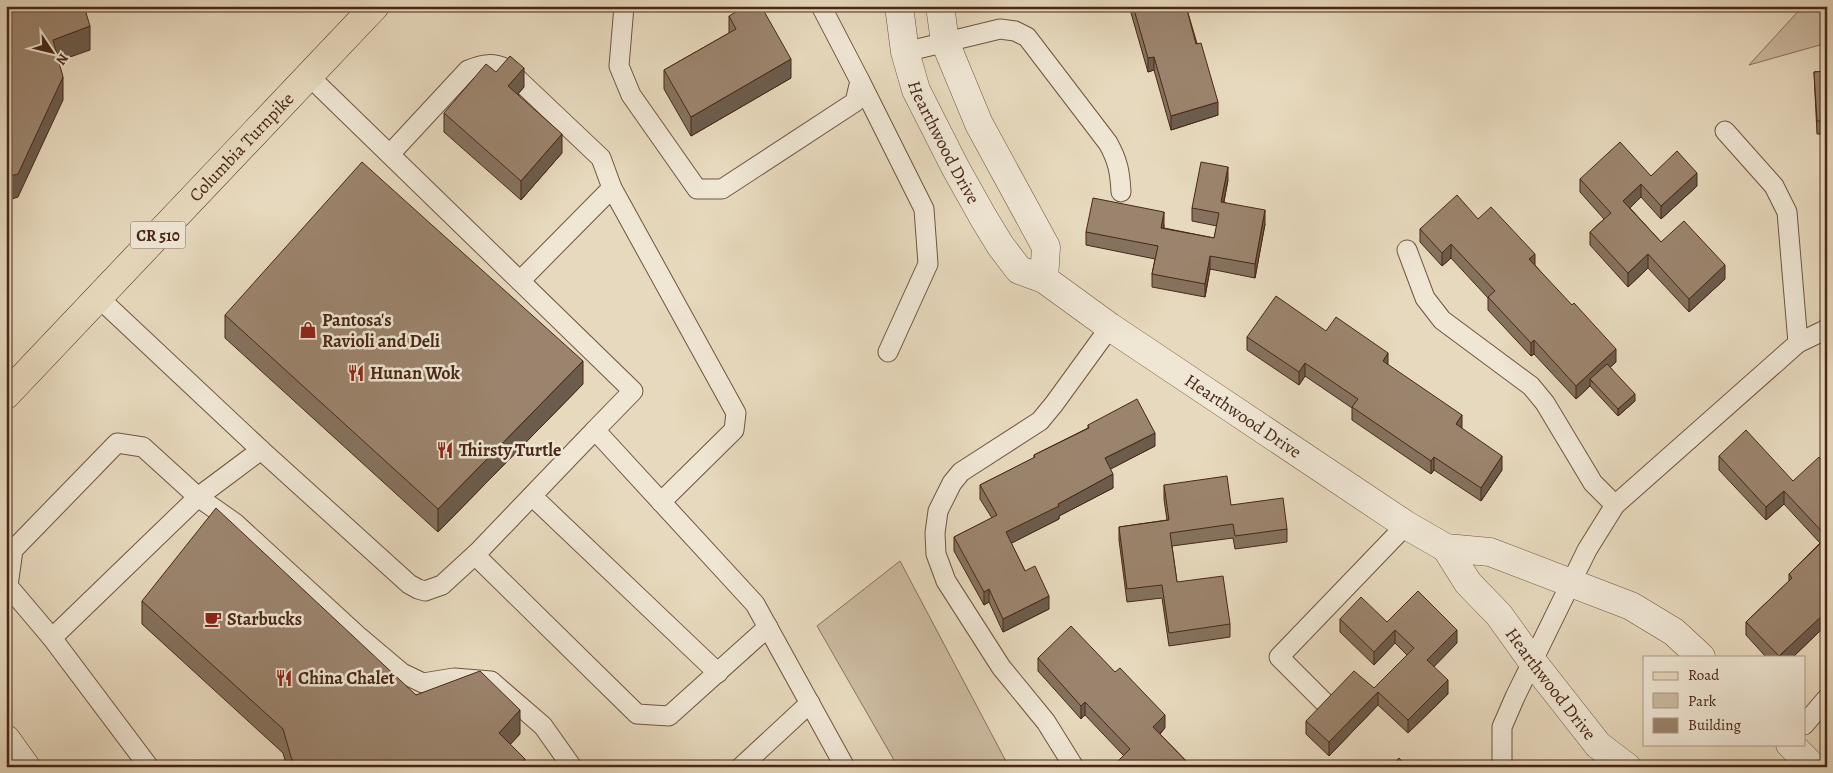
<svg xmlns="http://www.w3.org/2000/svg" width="1833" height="773" viewBox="0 0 1833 773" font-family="Alegreya,serif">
<rect width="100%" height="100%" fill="#e7d9bd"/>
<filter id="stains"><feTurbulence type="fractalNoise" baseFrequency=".004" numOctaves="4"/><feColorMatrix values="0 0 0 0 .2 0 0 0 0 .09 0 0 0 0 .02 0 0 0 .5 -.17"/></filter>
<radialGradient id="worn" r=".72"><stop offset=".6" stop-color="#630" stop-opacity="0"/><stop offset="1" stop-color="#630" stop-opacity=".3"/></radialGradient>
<g fill="#ccbba1" stroke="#8a715c">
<path d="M1803 6H1827V43L1749 65Z"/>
<path d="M900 561 1009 767H898L817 626Z"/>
</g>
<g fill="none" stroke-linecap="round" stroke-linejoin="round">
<g stroke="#705440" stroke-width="21">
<g id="lane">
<path d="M624 6 619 66 631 95 697 189H722L855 102 860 81 821 6"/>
<path d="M905 52 1000 29 1015 31 1027 37 1108 143C1118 161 1120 172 1121 192"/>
<path d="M309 76 633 391 595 430 755 604 845 767"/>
<path d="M860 81 924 209 928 264 888 352"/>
<path d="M390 154 468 70C483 64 493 62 507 69L601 158 612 188"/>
<path d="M1407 250 1425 298 1442 320 1531 386 1545 403 1593 483 1615 505"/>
<path d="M520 281 612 188 736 413 734 430 661 502"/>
<path d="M99 298 261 450 198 497 52 638 149 767"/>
<path d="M1798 343 1827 329"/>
<path d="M261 450 409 584 418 589 425 591 442 585 478 552 595 430"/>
<path d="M532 496 718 673"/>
<path d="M475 555 637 714 669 716 768 627"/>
<path d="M52 638 8 586 13 550 117 443 143 447 198 497 235 523 357 635 402 673 423 683 454 678 491 681 543 726 572 767"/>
<path d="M1328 706 1279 657 1406 525"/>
<path d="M1804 725 1827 698"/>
<path d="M741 767 810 703"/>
<path d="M1074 767 1046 722 1001 667 946 581 936 554 935 533 938 511 952 483 961 472 1040 421 1054 404 1110 327"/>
<path d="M1502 767V727L1515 697 1587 550 1615 505 1798 343 1787 212 1774 186 1725 131"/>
</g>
</g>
<g stroke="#705440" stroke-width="29">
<g id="street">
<path id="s1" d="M899 6 905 52 916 90 955 167 983 217 1000 245 1019 270 1044 279 1110 327 1406 525 1446 548 1490 552 1631 606 1674 632 1701 657"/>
<path d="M940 6 945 42 979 124 1046 247 1044 279"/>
<path id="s2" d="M1446 548 1468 583 1499 615 1532 661 1598 745 1627 767"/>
<path d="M1790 744 1813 767"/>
</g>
</g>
<g stroke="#482716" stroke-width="29">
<path id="secondary" d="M6 739 26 767"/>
</g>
<g stroke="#482716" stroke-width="29">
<g id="primary">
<path id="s3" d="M6 395 375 6"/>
</g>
</g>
<use href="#lane" stroke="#efe6d4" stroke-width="19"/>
<use href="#street" stroke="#efe6d4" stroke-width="28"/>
<use href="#secondary" stroke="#efe6d4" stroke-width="28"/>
<use href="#primary" stroke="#e7d9bd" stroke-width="28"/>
</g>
<g fill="#85725e" stroke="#482716">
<path d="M1129 6H1186L1218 115 1171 130 1154 70 1148 72Z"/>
<path d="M729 16 791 78 691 136 664 89V70L729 33Z"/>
<path d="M1827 71V134H1817L1814 72Z"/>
<path d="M496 72 524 87 518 94 562 153 521 200 444 132V113Z"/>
<path d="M1651 176 1697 186 1661 219 1641 197 1630 208 1661 242 1725 279 1689 312 1648 268 1628 287 1590 245V232L1604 219 1580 192V179Z"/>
<path d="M1228 180 1224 202 1265 224 1255 278 1210 269 1205 297 1152 287V274L1155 259 1086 245V232L1164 225V228L1214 238 1217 226 1192 221V208Z"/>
<path d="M1478 219 1535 265 1616 362 1610 367 1635 401 1618 416 1590 386 1576 399 1534 354 1531 356 1488 310V298L1451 258 1442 266 1420 242V229Z"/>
<path d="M225 315 583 384 438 532 225 338Z"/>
<path d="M1326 331 1388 365 1462 428 1502 470 1481 501 1434 470 1431 474 1352 420V408L1305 376 1299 385 1247 350V337Z"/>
<path d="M1088 425 1155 446 1110 469 1113 488 1059 516V519L1011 543 1025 571 1049 609 1003 632 989 602 984 605 954 551V537L992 518 980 499V485L1034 458V455L1088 428Z"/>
<path d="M1719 456 1793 481 1827 466V618L1825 620V626L1793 657H1766L1746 635V622L1789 581V574L1820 543 1784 504 1766 520 1719 470Z"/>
<path d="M1164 485 1231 505 1287 529V542L1235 549 1233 538 1172 546 1177 582 1230 624V637L1169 646 1162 598 1127 602 1119 540V527L1167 520 1164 499Z"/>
<path d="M142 601 416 695 520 734 510 744 525 767H287L283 753 142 624Z"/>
<path d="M1340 619 1387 622 1457 643 1433 667 1448 694 1408 733 1378 705 1329 756 1306 734V721L1374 688 1407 655 1395 643 1374 665 1340 632Z"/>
<path d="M1038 658 1165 728 1160 734 1192 767H1114V765L1124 756 1085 715 1081 719 1038 671Z"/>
</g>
<g fill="#6c5c4c" stroke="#482716">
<path d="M90 26V50L53 63V40Z"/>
<path d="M1154 57V70L1148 72V58Z"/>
<path d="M791 59V78L691 136V117Z"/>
<path d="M524 68V87L508 105V86Z"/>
<path d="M63 77V100L18 197 6 201V177Z"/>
<path d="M1218 102V115L1171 130V116Z"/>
<path d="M562 134V153L521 200V181Z"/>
<path d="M1228 167V180L1221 215V202Z"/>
<path d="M1697 173V186L1661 219V206Z"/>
<path d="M1641 184V197L1623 215V201Z"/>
<path d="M1265 210V224L1255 278V264Z"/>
<path d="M1164 212V225L1161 241V228Z"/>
<path d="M1451 244V258L1442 266V253Z"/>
<path d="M1535 254V267L1529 259Z"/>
<path d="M1648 254V268L1628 287V273Z"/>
<path d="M1210 256V269L1205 297V284Z"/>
<path d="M1725 265V279L1689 312V299Z"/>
<path d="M1534 340V354L1531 356V343Z"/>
<path d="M1616 349V362L1593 383 1590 379V386L1576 399V386Z"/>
<path d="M1388 353V366L1383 361Z"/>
<path d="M583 361V384L438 532V509Z"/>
<path d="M1305 363V376L1299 385V372Z"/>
<path d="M1635 394V401L1618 416V409Z"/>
<path d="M1462 415V428L1456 438V424Z"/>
<path d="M1155 433V446L1105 472V458Z"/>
<path d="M1502 456V470L1481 501V488Z"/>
<path d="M1434 457V470L1431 474V461Z"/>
<path d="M1113 474V488L1059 516V519L1006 546V532L1058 504Z"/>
<path d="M1784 491V504L1766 520V507Z"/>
<path d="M989 589V602L984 605V592Z"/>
<path d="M1049 596V609L1003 632V619Z"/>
<path d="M1827 605V618L1825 620V626L1793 657H1779Z"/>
<path d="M1395 630V643L1374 665V652Z"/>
<path d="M1457 630V643L1427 674V660Z"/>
<path d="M1448 680V694L1408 733V720Z"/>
<path d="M1378 692V705L1329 756V742Z"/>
<path d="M1085 702V715L1081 719V706Z"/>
<path d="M520 710V734L499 757V733Z"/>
<path d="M1165 715V728L1153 740V727Z"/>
<path d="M525 759V767H515Z"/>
</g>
<g fill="#9b846d" stroke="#482716">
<path d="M6 6H84L90 26 53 40 63 77 18 174 6 177Z"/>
<path d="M746 6H761L791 59 691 117 664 70 736 29 729 16Z"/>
<path d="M1133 6H1186L1196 44 1201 43 1218 102 1171 116 1154 57 1148 58Z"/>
<path d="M510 56 524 68 508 86 562 134 521 181 444 113 486 64 496 72Z"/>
<path d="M1827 71V121H1817L1814 72Z"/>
<path d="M1620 142 1651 176 1677 151 1697 173 1661 206 1641 184 1623 201 1661 242 1684 221 1725 265 1689 299 1648 254 1628 273 1590 232 1611 213 1580 179Z"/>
<path d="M362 162 583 361 438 509 225 315Z"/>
<path d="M1201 162 1228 167 1221 202 1265 210 1255 264 1210 256 1205 284 1152 274 1158 246 1086 232 1093 198 1164 212 1161 228 1214 238 1219 213 1192 208Z"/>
<path d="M1457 195 1478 219 1491 207 1535 254 1529 259 1572 305 1574 303 1616 349 1576 386 1534 340 1531 343 1488 297 1495 291 1451 244 1442 253 1420 229Z"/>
<path d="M1276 296 1326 331 1336 317 1388 353 1383 361 1462 415 1456 424 1502 456 1481 488 1434 457 1431 461 1352 407 1358 399 1305 363 1299 372 1247 337Z"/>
<path d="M1607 364 1635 394 1618 409 1590 379Z"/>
<path d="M1137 399 1155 433 1105 458 1113 474 1058 504 1059 506 1006 532 1025 571 1035 566 1049 596 1003 619 989 589 984 592 954 537 997 515 980 485 1035 457 1034 455 1089 428 1088 425Z"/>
<path d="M1746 430 1793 481 1819 457 1827 466V537L1784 491 1766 507 1719 456Z"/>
<path d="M1227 476 1231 505 1283 498 1287 529 1235 536 1233 524 1170 533 1177 582 1223 576 1230 624 1169 633 1162 585 1127 589 1119 527 1169 520 1164 485Z"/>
<path d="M216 508 416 695 480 671 520 710 499 733 525 759 515 767H296L291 757 283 729 142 601Z"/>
<path d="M1827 537V605L1822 609 1825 613 1779 656 1746 622 1792 578 1789 574Z"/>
<path d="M1418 591 1457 630 1427 660 1448 680 1408 720 1378 692 1329 742 1306 721 1354 671 1374 688 1414 648 1395 630 1374 652 1340 619 1361 597 1387 622Z"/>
<path d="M1071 626 1115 672 1120 668 1165 715 1153 727 1192 767H1117L1114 765 1130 749 1085 702 1081 706 1038 658Z"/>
<path d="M1399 758 1407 767H1390Z"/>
</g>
<defs>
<g id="shop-bare" transform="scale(1.35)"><path d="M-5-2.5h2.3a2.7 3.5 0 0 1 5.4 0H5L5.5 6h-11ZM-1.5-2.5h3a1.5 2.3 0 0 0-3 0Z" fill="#8f2418" stroke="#efe6d4" stroke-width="2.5" paint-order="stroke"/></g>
<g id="restaurant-bare" transform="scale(1.35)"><path d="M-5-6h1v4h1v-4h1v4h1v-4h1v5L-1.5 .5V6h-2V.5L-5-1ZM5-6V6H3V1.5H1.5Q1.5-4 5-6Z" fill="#8f2418" stroke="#efe6d4" stroke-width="2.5" paint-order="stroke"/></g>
<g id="cafe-bare" transform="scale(1.35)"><path d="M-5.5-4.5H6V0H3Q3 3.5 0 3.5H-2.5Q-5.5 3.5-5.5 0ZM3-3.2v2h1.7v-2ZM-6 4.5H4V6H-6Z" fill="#8f2418" stroke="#efe6d4" stroke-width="2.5" paint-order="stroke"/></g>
</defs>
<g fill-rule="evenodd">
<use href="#shop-bare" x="308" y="330"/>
<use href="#restaurant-bare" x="356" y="373"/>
<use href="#restaurant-bare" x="445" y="450"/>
<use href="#cafe-bare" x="213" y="619"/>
<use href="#restaurant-bare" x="284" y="678"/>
</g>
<g text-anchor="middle" stroke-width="5" stroke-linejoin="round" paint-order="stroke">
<rect fill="#efe6d4" stroke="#7a604f" stroke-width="1" x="130.5" y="221.5" width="55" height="27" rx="4"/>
<g font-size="16" font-weight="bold" fill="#482716">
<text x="158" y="241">CR 510</text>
</g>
<g font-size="18" fill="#482716" stroke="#efe6d4">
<text dy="6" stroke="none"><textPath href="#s1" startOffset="145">Hearthwood Drive</textPath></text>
<text dy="6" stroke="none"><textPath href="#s3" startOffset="342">Columbia Turnpike</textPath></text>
<text dy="6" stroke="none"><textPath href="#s1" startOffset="562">Hearthwood Drive</textPath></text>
<text dy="6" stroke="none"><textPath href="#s2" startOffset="172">Hearthwood Drive</textPath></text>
</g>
<g font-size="18" font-weight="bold" fill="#482716" stroke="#efe6d4" text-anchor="start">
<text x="322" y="326">Pantosa's<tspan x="322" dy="21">Ravioli and Deli</tspan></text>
<text x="370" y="379">Hunan Wok</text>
<text x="459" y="456">Thirsty Turtle</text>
<text x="227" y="625">Starbucks</text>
<text x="298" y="684">China Chalet</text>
</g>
</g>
<rect width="1833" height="773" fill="none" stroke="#e7d9bd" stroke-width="25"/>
<rect x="8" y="8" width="1818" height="758" fill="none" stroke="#482716" stroke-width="2.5"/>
<rect x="12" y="12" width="1808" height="748" fill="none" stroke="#482716"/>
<rect x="1643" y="656" width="162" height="90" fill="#efe6d4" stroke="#ac9a88"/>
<rect x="1653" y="672" width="25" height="8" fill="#e7d9bd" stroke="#ac9a88"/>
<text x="1688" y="680" font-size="15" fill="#482716">Road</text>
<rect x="1653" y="693" width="25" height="15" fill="#ccbba1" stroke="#ac9a88"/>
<text x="1688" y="706" font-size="15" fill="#482716">Park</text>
<rect x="1653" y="718" width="25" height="15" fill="#9b846d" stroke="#ac9a88"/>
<text x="1688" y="730" font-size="15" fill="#482716">Building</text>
<g transform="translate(52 52) rotate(125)" stroke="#efe6d4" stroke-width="4" paint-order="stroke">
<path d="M0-4L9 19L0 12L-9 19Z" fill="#482716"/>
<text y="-8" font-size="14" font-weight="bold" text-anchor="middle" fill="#482716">N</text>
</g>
<rect width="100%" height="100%" filter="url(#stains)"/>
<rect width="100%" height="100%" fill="url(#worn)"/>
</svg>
